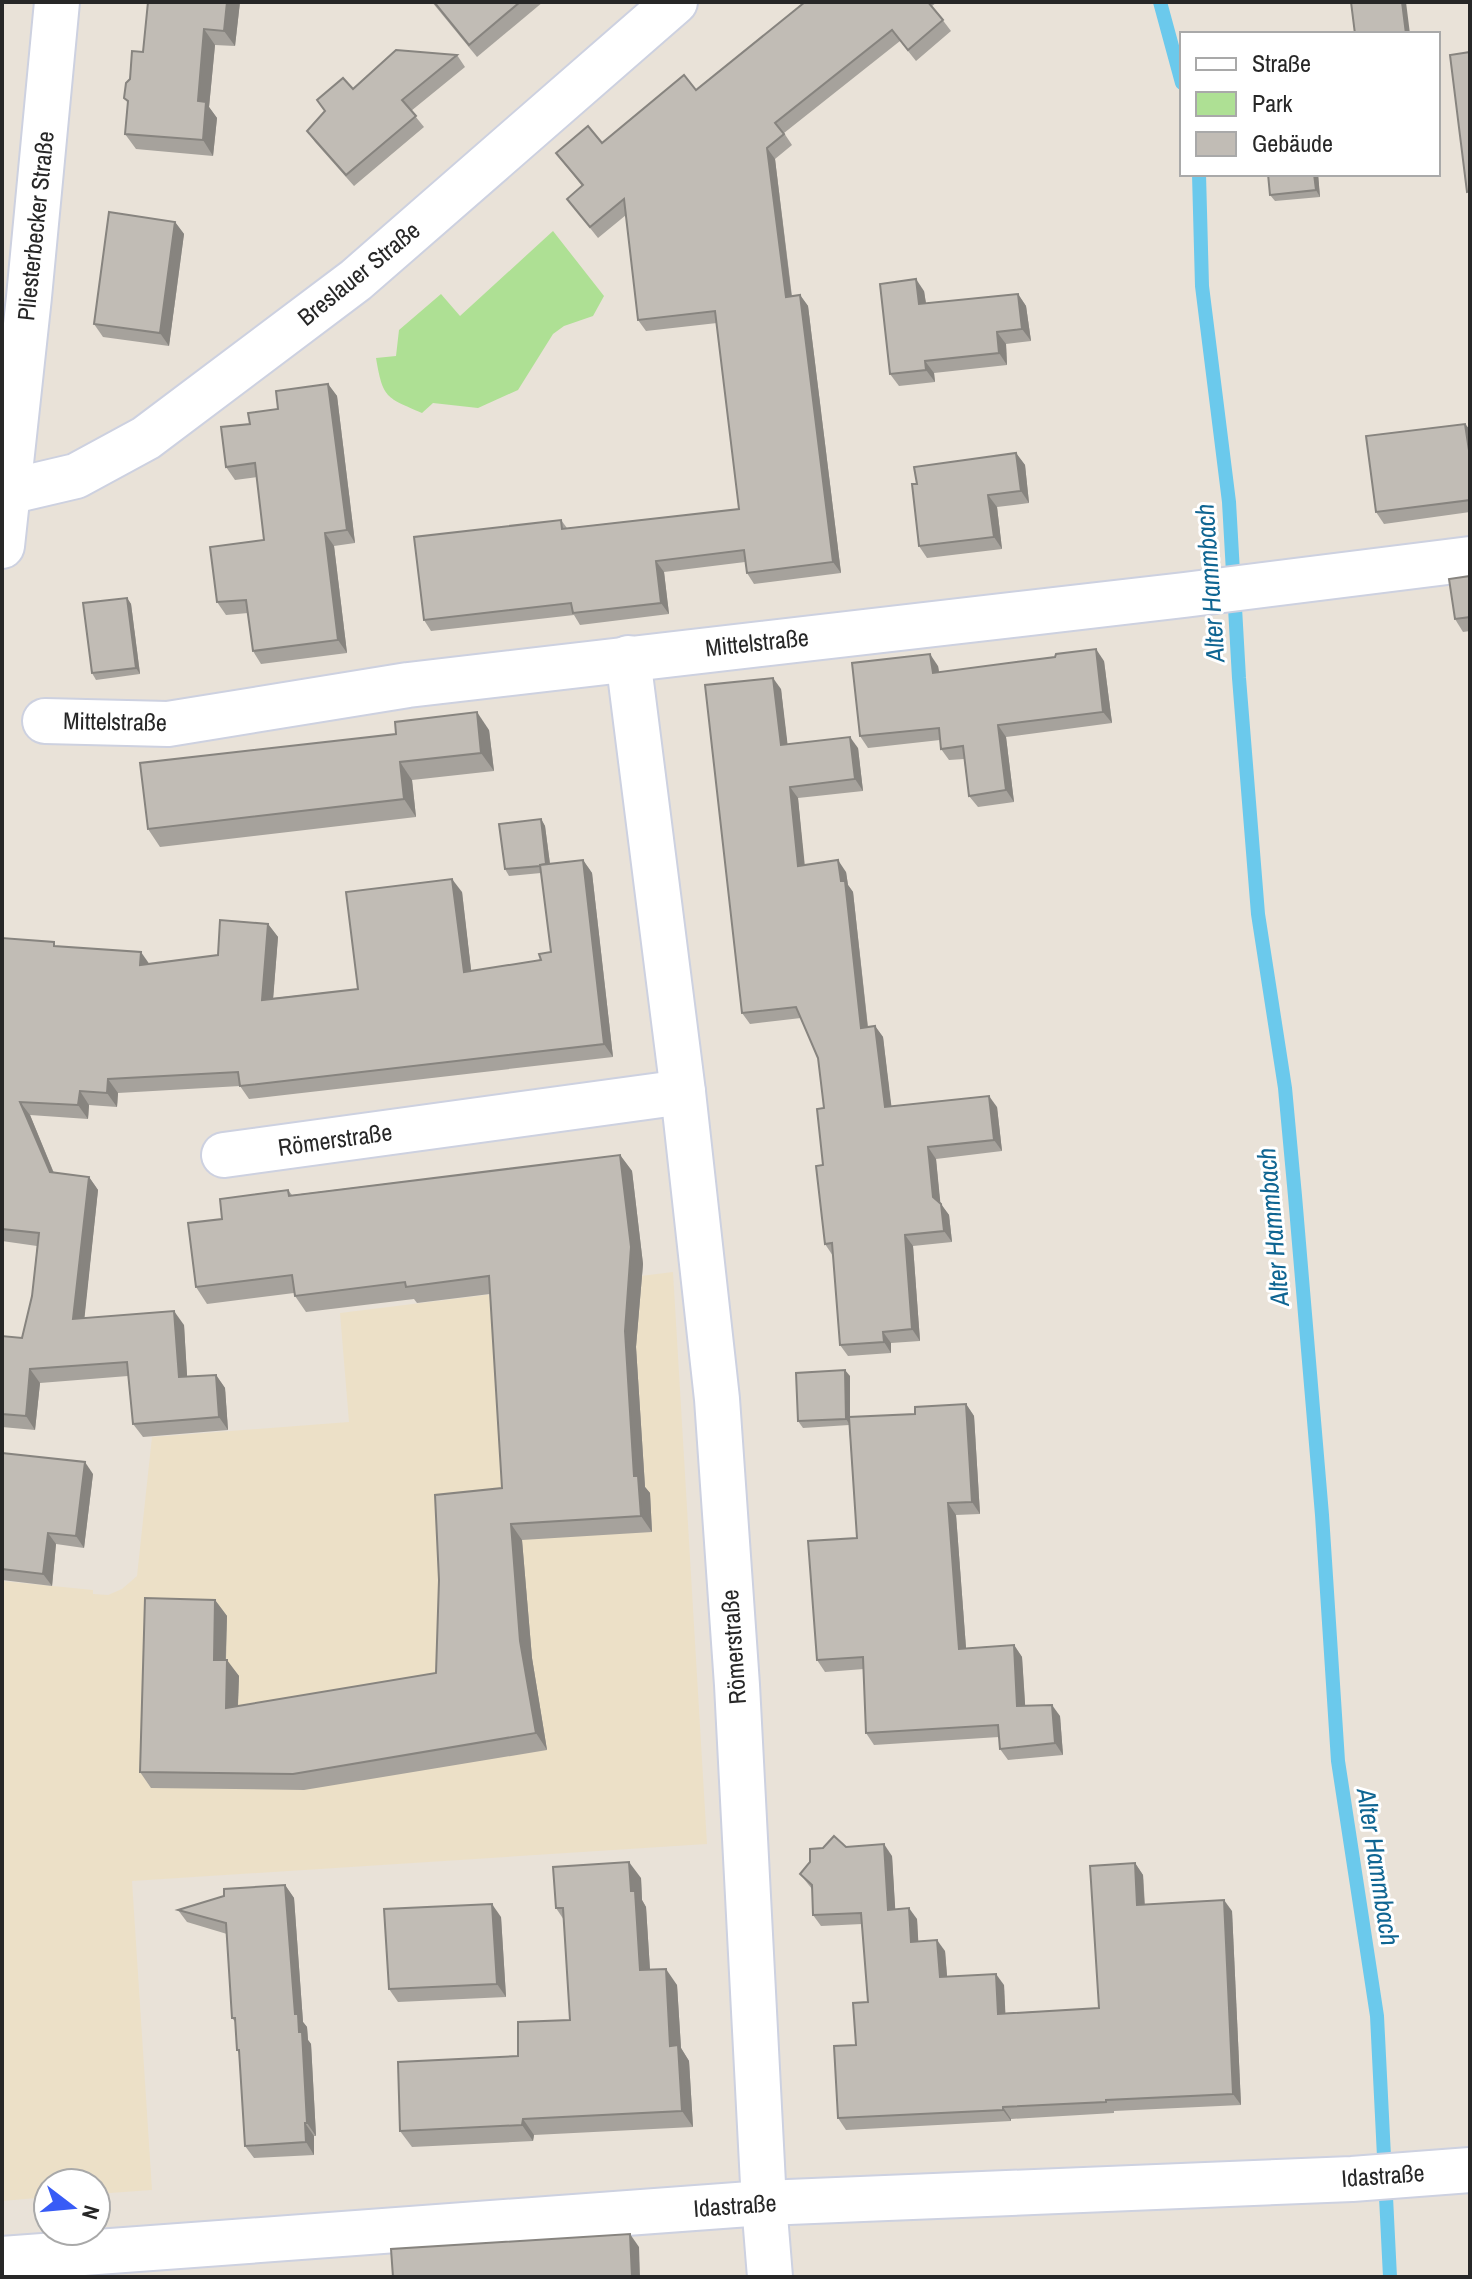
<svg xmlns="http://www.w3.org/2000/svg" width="1472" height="2279" viewBox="0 0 1472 2279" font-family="'Archivo Narrow',sans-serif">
<rect width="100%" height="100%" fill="#e9e2d8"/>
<path fill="#ece0c7" d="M673 1272 707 1844 132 1881 152 2190 96 2194V2183H48V2197L2 2201V1581L93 1590V1594L108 1595 122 1589 137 1576 152 1437 349 1422 340 1313Z"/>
<path fill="#aee094" d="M553 231 604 296 593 316 564 326 553 334 518 390 478 408 433 403 422 413C386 397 383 399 376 358L396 356 399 330 441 294 460 316Z"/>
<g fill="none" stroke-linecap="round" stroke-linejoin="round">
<g stroke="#6bc9ec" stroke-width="14">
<path d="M1160 2 1182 83"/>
<path d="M1199 174 1202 286 1229 502 1239 678 1258 914 1285 1088 1295 1196 1322 1515 1338 1761 1377 2016 1390 2277"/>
</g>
<g stroke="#cdd1e0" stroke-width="48">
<g id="minor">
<path d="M8 492 76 476 146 438 356 280 675 2"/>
<path d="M628 658 683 1092 717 1399 737 1685 764 2203 770 2277"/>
<path d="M45 721 168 724 408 685 1184 595 1470 559"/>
<path d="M224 1155 683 1092"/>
<path d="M2 2259 764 2203 1352 2179 1470 2170"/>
</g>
</g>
<g stroke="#cdd1e0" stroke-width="48">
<path id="secondary" d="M2 546 29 297 57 2"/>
</g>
<use href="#minor" stroke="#fff" stroke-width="44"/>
<use href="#secondary" stroke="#fff" stroke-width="44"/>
</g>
<g fill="#a6a29c">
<path d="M148 2H240L235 46 215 45 209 107 217 118 213 156 136 149 125 134 128 103 124 98 130 79 143 52Z"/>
<path d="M432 2H543L477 57Z"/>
<path d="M805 2H937L932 6 951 31 916 61 900 41 784 133 792 145 775 159 792 296 800 295 808 306 841 573 754 584 747 573 745 562 664 572 669 614 580 625 574 615 431 631 424 620 561 520 567 528 739 509 717 323 646 331 638 320 626 215 598 238 567 199 582 186 556 153 602 143 696 90Z"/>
<path d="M457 55 465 67 411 111 424 127 354 186 315 142 307 131 353 89Z"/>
<path d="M1318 174 1320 197 1275 201 1270 195Z"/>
<path d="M175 222 184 234 169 346 103 337 94 324Z"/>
<path d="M924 291 926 304 1018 294 1026 306 1031 341 1006 344 1007 365 934 373 935 382 899 386 890 374Z"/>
<path d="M328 384 337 396 355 543 334 546 347 653 261 664 253 651 248 613 226 615 217 602 264 540 257 477 235 480 226 467 250 424Z"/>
<path d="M1465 424 1470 430V512L1384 524 1376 512Z"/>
<path d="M1016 453 1025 465 1029 503 997 507 1002 549 927 558 919 546 917 484Z"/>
<path d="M1470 576V631L1463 632 1455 619Z"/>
<path d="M127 598 131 604 140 674 96 680 92 673Z"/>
<path d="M1104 661 1112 723 1006 737 1014 802 978 807 969 796 964 759 949 760 941 749 940 740 868 748 860 736 938 666 939 672Z"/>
<path d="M781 689 787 744 858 748 863 791 798 798 804 865 846 872 848 885 853 892 868 1027 875 1026 883 1037 891 1107H997L1002 1151 936 1159 940 1203 949 1215 952 1242 913 1246 920 1341 891 1343V1353L848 1356 840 1345 833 1256 825 1244 823 1165 824 1108 818 1058 801 1018 750 1024 742 1013Z"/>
<path d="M489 730 494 771 412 780 416 817 160 847 148 829Z"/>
<path d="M541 819 545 826 550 864 583 860 592 873 613 1057 249 1099 240 1086 118 1093 117 1107 89 1105 88 1119 30 1115 54 1173 89 1177 98 1190 84 1318 184 1325 187 1377 216 1375 225 1388 228 1430 143 1437 133 1424 128 1376 40 1383 35 1430 2 1427V1336L22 1338 32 1296 37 1246 2 1241V938L57 946 149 964 218 955 268 924 278 937 273 998 358 989 462 892 471 971 541 960 551 952 541 873 509 876 505 869Z"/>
<path d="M620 1155 632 1171 643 1264 636 1347 645 1487 650 1493 652 1532 522 1540 532 1658 547 1750 304 1790 151 1788 140 1772 215 1600 227 1616 226 1660 239 1676 238 1706 436 1673 502 1488 490 1294 417 1303 414 1299 306 1312 295 1296 294 1293 207 1304 196 1287 222 1219 288 1190 292 1195Z"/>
<path d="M850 1376V1417L915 1414 966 1404 974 1416 980 1514 956 1515 966 1648 1014 1645 1022 1657 1025 1706 1060 1716 1063 1755 1008 1760 1000 1749 999 1737 874 1745 866 1733 864 1669 825 1672 817 1660 857 1538 849 1425 803 1428 798 1421Z"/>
<path d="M2 1453 93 1474 84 1548 56 1544 52 1586 2 1580Z"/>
<path d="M846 1847 892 1856 895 1909 917 1919 918 1941 945 1951 947 1976 1004 1985 1005 2013 1099 2008 1135 1863 1143 1875 1145 1905 1232 1911 1241 2105 1114 2111V2113L1011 2119V2121L846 2130 838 2118 856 2045 868 2002 862 1924 821 1926 813 1915 812 1889 800 1874Z"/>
<path d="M641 1878 642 1900 646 1907 650 1970 677 1985 681 2048 689 2061 693 2127 534 2135 533 2141 412 2147 400 2131 518 2056 570 2020 564 1920 556 1908Z"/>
<path d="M285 1885 294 1898 303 2022 307 2027 308 2040 311 2044 316 2136H314V2155L254 2158 245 2146 240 2054 237 2050 236 2023 232 2018 227 1934 187 1922 178 1910Z"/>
<path d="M501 1917 506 1997 398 2002 389 1989Z"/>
</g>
<g fill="#87847f">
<path d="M227 2H240L235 46 224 31Z"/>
<path d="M1402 2H1406L1410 34H1406Z"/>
<path d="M204 29 215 45 209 107 217 118 213 156 203 140 198 101Z"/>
<path d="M767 148 775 159 793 308 786 297Z"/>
<path d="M1314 174H1318L1320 197 1316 190Z"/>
<path d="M175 222 184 234 169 346 160 333Z"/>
<path d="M916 279 924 291 928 316 919 304Z"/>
<path d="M1018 294 1026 306 1031 341 1022 329Z"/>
<path d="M800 295 808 306 841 573 833 562Z"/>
<path d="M997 332 1006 344 1007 365 999 353Z"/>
<path d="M925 361 934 373 935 382 926 370Z"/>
<path d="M328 384 337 396 355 543 347 530Z"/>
<path d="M1465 424 1470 430V457Z"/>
<path d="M1016 453 1025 465 1029 503 1021 491Z"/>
<path d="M988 495 997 507 1002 549 994 537Z"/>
<path d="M325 533 334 546 347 653 338 640Z"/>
<path d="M656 561 664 572 669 614 661 603Z"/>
<path d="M127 598 131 604 140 674 136 668Z"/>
<path d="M1096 649 1104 661 1112 723 1103 712Z"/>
<path d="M930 654 938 666 941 685 933 673Z"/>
<path d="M773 678 781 689 789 756 781 745Z"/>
<path d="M477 712 489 730 494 771 481 753Z"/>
<path d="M998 725 1006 737 1014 802 1006 790Z"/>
<path d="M850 737 858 748 863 791 855 779Z"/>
<path d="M400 762 412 780 416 817 404 799Z"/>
<path d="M790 787 798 798 806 877 798 866Z"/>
<path d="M541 819 545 826 551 872 546 866Z"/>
<path d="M583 860 592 873 613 1057 604 1044Z"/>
<path d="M838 860 846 872 848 885 853 892 869 1039 861 1028Z"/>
<path d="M452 879 462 892 473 986 464 972Z"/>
<path d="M268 924 278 937 272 1013 262 1000Z"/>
<path d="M141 952 150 965H140Z"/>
<path d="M875 1026 883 1037 893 1119 885 1107Z"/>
<path d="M108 1079 118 1093 117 1107 107 1093Z"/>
<path d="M80 1091 89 1105 88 1119 78 1105Z"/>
<path d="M989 1096 997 1107 1002 1151 994 1140Z"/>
<path d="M20 1102 30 1115 59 1186 50 1172Z"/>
<path d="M928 1147 936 1159 941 1209 933 1197Z"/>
<path d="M620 1155 632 1171 643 1264 636 1347 645 1487 650 1493 652 1532 641 1516 634 1476 625 1331Z"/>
<path d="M89 1177 98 1190 83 1332 73 1319Z"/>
<path d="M941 1204 949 1215 952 1242 944 1231Z"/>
<path d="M905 1235 913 1246 920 1341 912 1329Z"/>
<path d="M174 1311 184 1325 188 1391 179 1377Z"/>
<path d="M883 1332 891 1343V1353L884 1342Z"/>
<path d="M30 1369 40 1383 35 1430 26 1416Z"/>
<path d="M845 1370 850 1376V1425L846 1419Z"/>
<path d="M216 1375 225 1388 228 1430 219 1417Z"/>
<path d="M966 1404 974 1416 980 1514 972 1502Z"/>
<path d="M85 1462 93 1474 84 1548 76 1536Z"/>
<path d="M948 1503 956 1515 967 1661 959 1649Z"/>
<path d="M511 1524 522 1540 532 1658 547 1750 536 1733 520 1641Z"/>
<path d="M48 1533 56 1544 52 1586 43 1574Z"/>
<path d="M215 1600 227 1616 225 1676 214 1660Z"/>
<path d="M1014 1645 1022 1657 1026 1718 1017 1706Z"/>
<path d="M227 1660 239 1676 237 1725 226 1708Z"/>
<path d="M1052 1705 1060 1716 1063 1755 1055 1743Z"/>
<path d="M884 1844 892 1856 896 1921 888 1910Z"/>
<path d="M629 1862 641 1878 642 1900 646 1907 651 1986 640 1970 631 1891Z"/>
<path d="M1135 1863 1143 1875 1145 1916 1137 1905Z"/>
<path d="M285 1885 294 1898 303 2022 307 2027 308 2040 311 2044 316 2136 307 2123 299 2032 295 2014Z"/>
<path d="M1224 1900 1232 1911 1241 2105 1233 2094Z"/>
<path d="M492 1904 501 1917 506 1997 497 1984Z"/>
<path d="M909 1908 917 1919 919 1953 911 1942Z"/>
<path d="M937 1940 945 1951 948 1988 940 1977Z"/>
<path d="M666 1969 677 1985 681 2048 689 2061 693 2127 682 2111 670 2046Z"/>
<path d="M996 1974 1004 1985 1006 2025 998 2014Z"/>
<path d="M1003 2107 1011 2119V2121L1003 2110Z"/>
<path d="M523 2119 534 2135 533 2141 522 2125Z"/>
<path d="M305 2123 314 2136V2155L306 2142Z"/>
<path d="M630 2234 639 2247 640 2277H632Z"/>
</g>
<g fill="#c1bcb5" stroke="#87847f" stroke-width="2">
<path d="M148 2H227L224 31 204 29 198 101 206 102 203 140 125 134 128 101 124 98 126 83 130 79 132 51 143 52Z"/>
<path d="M434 2H520L469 45Z"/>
<path d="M805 2H928L943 20 908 50 892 30 775 123 784 134 767 148 786 297 800 295 833 562 747 573 744 550 656 561 661 603 573 613 571 603 424 620 414 537 561 520 562 529 739 509 715 311 638 320 624 199 590 227 567 199 583 185 556 153 588 126 602 143 684 75 696 90Z"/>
<path d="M1351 2H1402L1406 34H1355Z"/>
<path d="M396 50 457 55 402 100 416 116 346 175 307 131 325 111 317 100 343 78 353 89Z"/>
<path d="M1470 52V191L1467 192 1450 55Z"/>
<path d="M1268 174H1314L1316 190 1270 195Z"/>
<path d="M109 212 175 222 160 333 94 324Z"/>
<path d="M916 279 919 304 1018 294 1022 329 997 332 999 353 925 361 926 370 890 374 880 284Z"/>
<path d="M328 384 347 530 325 533 338 640 253 651 246 600 217 602 210 547 264 540 255 463 226 467 221 427 250 424 248 413 278 409 276 391Z"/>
<path d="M1465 424 1470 457V500L1376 512 1366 436Z"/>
<path d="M1016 453 1021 491 988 495 994 537 919 546 912 484H917L914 467Z"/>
<path d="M1470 576V617L1455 619 1449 579Z"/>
<path d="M127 598 136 668 92 673 83 603Z"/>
<path d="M1096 649 1103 712 998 725 1006 790 969 796 963 746 941 749 939 728 860 736 852 663 930 654 933 673 1055 657 1056 654Z"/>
<path d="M773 678 781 745 850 737 855 779 790 787 798 866 838 860 841 881H845L861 1028 875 1026 885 1107 989 1096 994 1140 928 1147 933 1197 941 1204 944 1231 905 1235 912 1329 883 1332 884 1342 840 1345 832 1243 825 1244 816 1166 823 1165 817 1109 824 1108 818 1058 796 1007 742 1013 705 685Z"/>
<path d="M477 712 481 753 400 762 404 799 148 829 140 763 396 734 395 722Z"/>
<path d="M541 819 546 864 540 865V866L505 869 499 824Z"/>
<path d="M583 860 604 1044 240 1086 238 1072 108 1079 107 1093 80 1091 78 1105 20 1102 50 1172 89 1177 73 1319 174 1311 179 1377 216 1375 219 1417 133 1424 127 1362 30 1369 26 1416 2 1414V1336L22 1338 32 1296 39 1233 2 1229V938L54 942V946L141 952 140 965 218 955 220 920 268 924 262 1000 358 989 346 892 452 879 464 972 541 960 539 954 551 952 540 865Z"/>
<path d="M620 1155 631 1247 625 1331 634 1476H638L641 1516 511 1524 520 1641 536 1733 293 1774 140 1772 145 1598 215 1600 214 1660H227L226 1708 436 1673 439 1580 435 1495 502 1488 489 1276 406 1287 405 1282 295 1296 292 1275 196 1287 188 1223 222 1219 220 1199 288 1190 289 1196Z"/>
<path d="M845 1370 846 1419 798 1421 796 1373Z"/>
<path d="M966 1404 972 1502 948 1503 959 1649 1014 1645 1017 1706 1052 1705 1055 1743 1000 1749 998 1725 866 1733 863 1657 817 1660 808 1541 857 1538 849 1417 915 1414V1407Z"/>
<path d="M2 1453 85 1462 76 1536 48 1533 43 1574 2 1569Z"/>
<path d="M834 1836 846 1847 884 1844 888 1910 909 1908 911 1942 937 1940 940 1977 996 1974 998 2014 1099 2008 1090 1866 1135 1863 1137 1905 1224 1900 1233 2094 1106 2100V2102L1003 2107V2110L838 2118 834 2046 856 2045 853 2003 868 2002 861 1913 813 1915 812 1885 800 1874 810 1862V1849L823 1848Z"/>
<path d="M629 1862 631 1891H635L640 1970 666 1969 670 2046 678 2045 682 2111 523 2119 522 2125 400 2131 398 2062 518 2056V2022L570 2020 563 1908H556L553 1867Z"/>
<path d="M285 1885 295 2014H298L299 2032H302L307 2123H305L306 2142 245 2146 239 2050H237L235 2018H232L226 1923 178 1910 224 1896V1889Z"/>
<path d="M492 1904 497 1984 389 1989 384 1909Z"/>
<path d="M630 2234 632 2277H393L391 2249Z"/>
</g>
<g text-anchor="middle" stroke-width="6" stroke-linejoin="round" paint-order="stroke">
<g font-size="24" fill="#272727" stroke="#fff">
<text transform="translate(36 226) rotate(-84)" y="8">Pliesterbecker Straße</text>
<text transform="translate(359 274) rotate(-39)" y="8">Breslauer Straße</text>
<text transform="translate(757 643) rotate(-6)" y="8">Mittelstraße</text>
<text transform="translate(115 722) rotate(1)" y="8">Mittelstraße</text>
<text transform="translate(335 1140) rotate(-8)" y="8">Römerstraße</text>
<text transform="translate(734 1647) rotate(-94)" y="8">Römerstraße</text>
<text transform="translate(1383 2176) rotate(-4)" y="8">Idastraße</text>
<text transform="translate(735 2206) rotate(-4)" y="8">Idastraße</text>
</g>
<g font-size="26" font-style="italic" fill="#0f6592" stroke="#fff">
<text transform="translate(1210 583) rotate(-94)" y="9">Alter Hammbach</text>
<text transform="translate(1273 1227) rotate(-95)" y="9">Alter Hammbach</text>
<text transform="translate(1378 1867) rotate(81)" y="9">Alter Hammbach</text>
</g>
</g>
<rect width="1472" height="2279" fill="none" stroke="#272727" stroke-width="8"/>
<rect x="1180" y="32" width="260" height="144" fill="#ffffff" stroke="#a9a9a9" stroke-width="2"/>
<rect x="1196" y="58" width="40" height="12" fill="#ffffff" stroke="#a9a9a9" stroke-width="2"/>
<text x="1252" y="72" font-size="24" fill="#272727">Straße</text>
<rect x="1196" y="92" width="40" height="24" fill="#aee094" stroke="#a9a9a9" stroke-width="2"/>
<text x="1252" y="112" font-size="24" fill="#272727">Park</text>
<rect x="1196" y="132" width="40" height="24" fill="#c1bcb5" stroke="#a9a9a9" stroke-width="2"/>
<text x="1252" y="152" font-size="24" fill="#272727">Gebäude</text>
<g transform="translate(72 2207) rotate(106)"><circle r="38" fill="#ffffff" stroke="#a9a9a9" stroke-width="2"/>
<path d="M0-6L14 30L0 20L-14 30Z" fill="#385bf6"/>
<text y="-12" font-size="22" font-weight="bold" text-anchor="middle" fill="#272727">N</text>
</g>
</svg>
